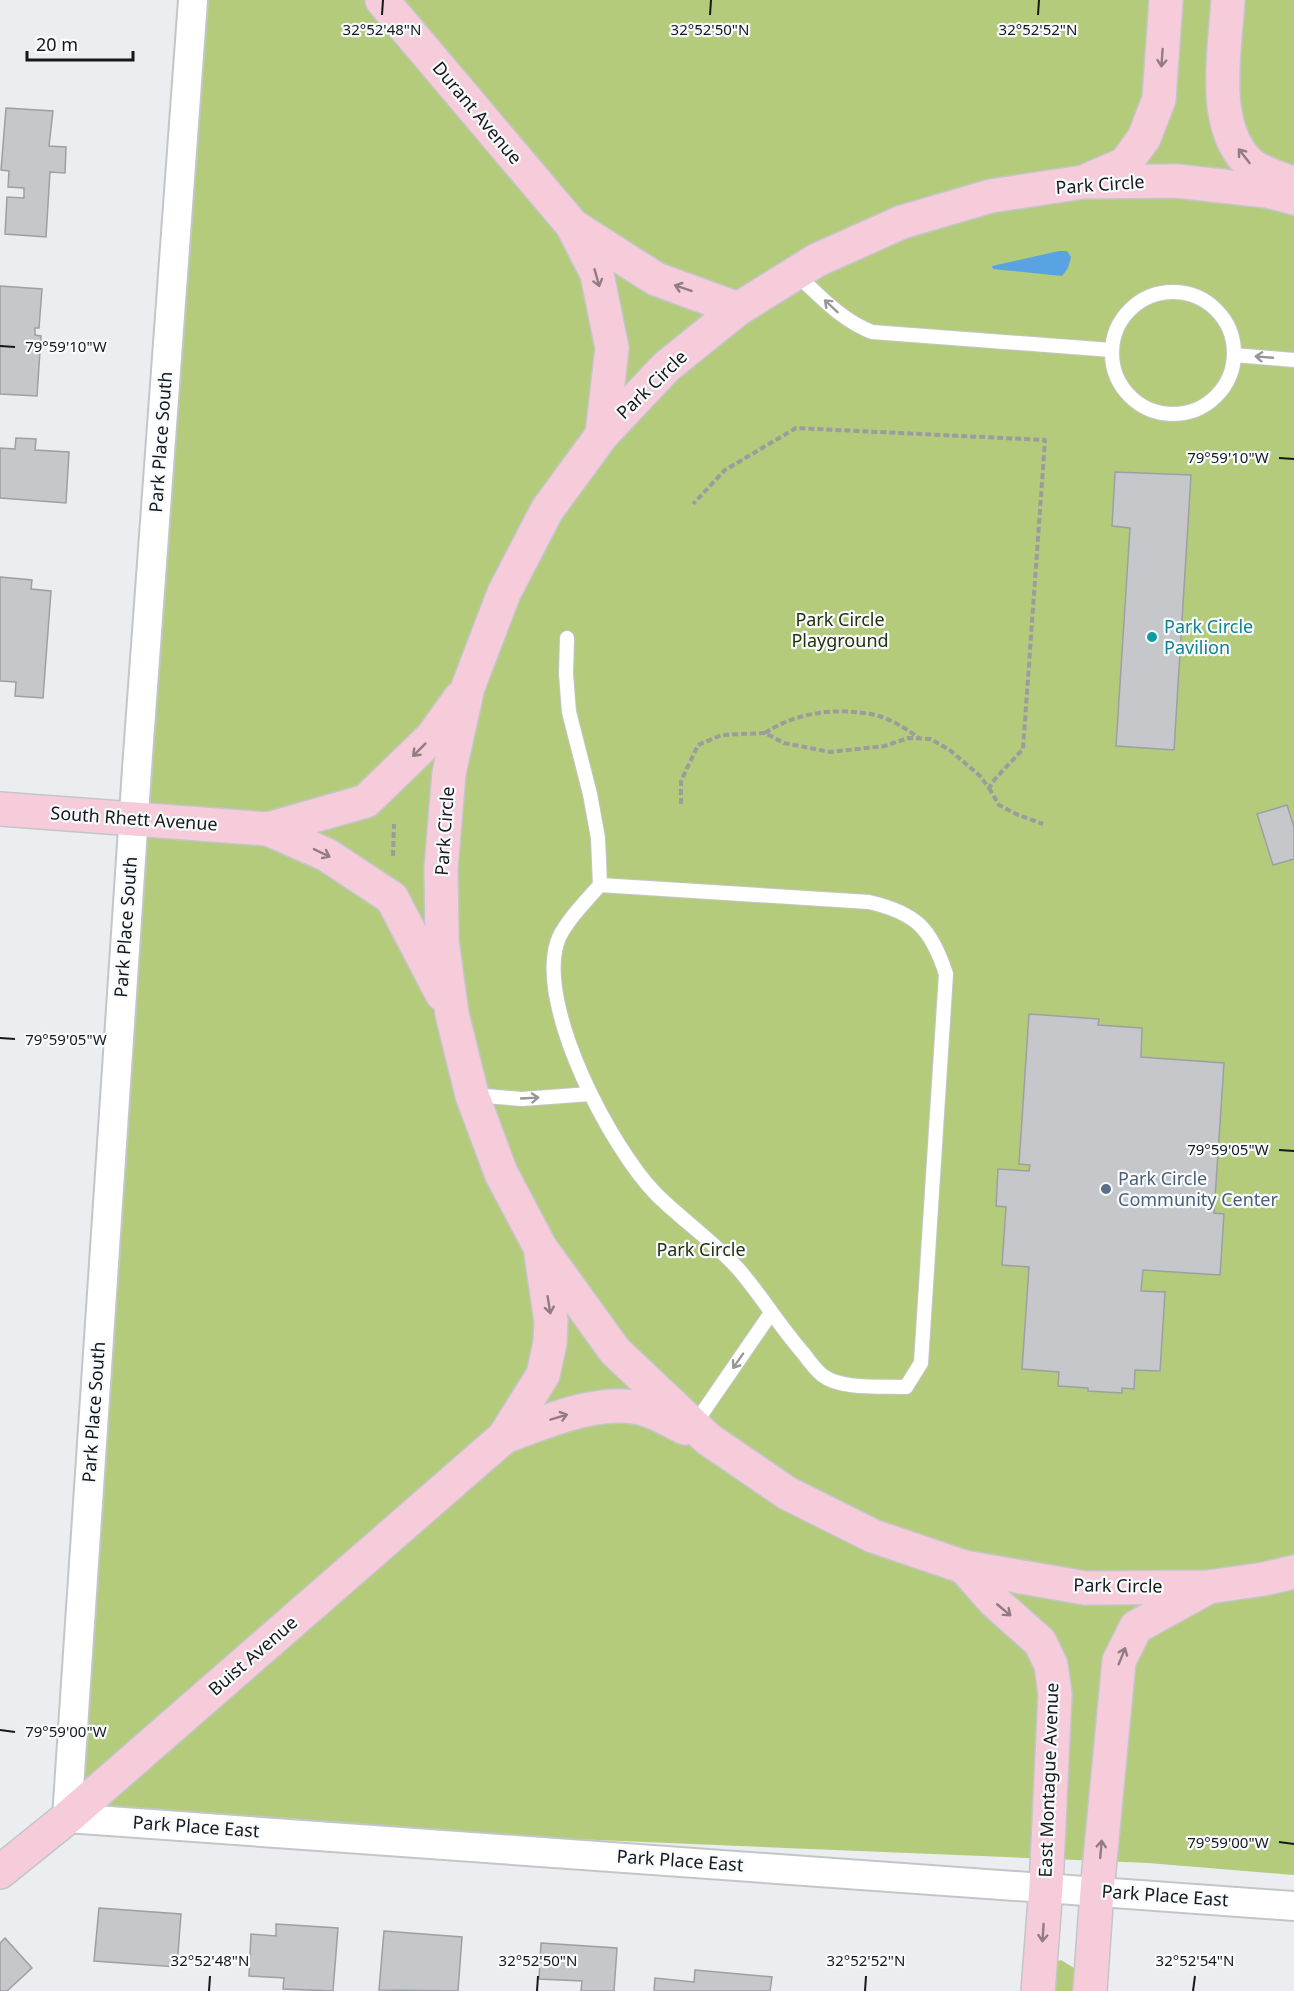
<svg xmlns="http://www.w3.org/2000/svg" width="1294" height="1991" viewBox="0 0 1294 1991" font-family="'Noto Sans',sans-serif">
<rect width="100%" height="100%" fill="#ebedf0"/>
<g fill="#b4cb7c">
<path d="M193 0H1294V1875L1148 1863 67 1818Z"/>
<path d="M1061 1960 1074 1968 1075 1991H1044L1050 1964Z"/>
</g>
<path fill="#59a3e3" d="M1059 251H1067L1071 257 1068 268 1062 276 993 269 992 266Z"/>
<g fill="#c5c7ca" stroke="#9da0a3" stroke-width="1.5">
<path d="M6 108 53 111 49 146 66 147 65 173 50 172 46 237 5 234 7 197 24 198V188L8 187 9 171 1 170Z"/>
<path d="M0 286 42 289 39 328H35V335L41 336 37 396 0 394Z"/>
<path d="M16 438 36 439 35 450 69 452 66 503 0 498V448L15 449Z"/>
<path d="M1115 472 1191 475 1174 750 1116 746 1130 528 1112 526Z"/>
<path d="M0 577 32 580 31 589 51 591 43 698 15 696 16 682 0 681Z"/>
<path d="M1287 805 1294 827V859L1273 865 1257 814Z"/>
<path d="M1029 1014 1099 1019 1098 1025 1142 1028 1141 1057 1224 1063 1214 1213 1224 1214 1220 1275 1143 1270 1141 1291 1165 1292 1160 1371 1135 1370 1134 1389 1122 1388V1393L1088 1391V1388L1058 1386 1059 1372 1022 1369 1029 1267 1002 1265 1006 1207 996 1206 998 1169 1029 1171 1030 1165 1019 1164Z"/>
<path d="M99 1908 181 1914 177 1967 94 1961Z"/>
<path d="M276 1924 338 1928 333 1991 283 1989 284 1978 249 1976 251 1934 276 1936Z"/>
<path d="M384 1931 462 1937 458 1991 379 1990Z"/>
<path d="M5 1938 32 1968 7 1991H0V1943Z"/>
<path d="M541 1943 617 1948 614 1991H581L582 1981 539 1979Z"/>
<path d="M695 1970 772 1977 770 1991H654L655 1978 694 1982Z"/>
</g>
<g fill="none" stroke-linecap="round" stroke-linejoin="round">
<g stroke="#c3c6c8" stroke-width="16">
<g id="lane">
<path d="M796 274C820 296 841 320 872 332L1111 350"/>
<circle cx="1173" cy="353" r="61"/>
<path d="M1234 355 1294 360"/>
<path d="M567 638 566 674 569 712 590 794 598 838 600 885C587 900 562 925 557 943 537 1008 611 1148 656 1194 682 1220 717 1244 740 1271 763 1298 781 1328 804 1354 809 1361 815 1369 822 1375 841 1390 882 1386 906 1387L921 1363 946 974C931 928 916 913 869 902L600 885"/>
<path d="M472 1095 522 1099 590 1094"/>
<path d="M694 1425 771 1313"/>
</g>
</g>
<g stroke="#c3c6c8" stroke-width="32">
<path id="street" d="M193 0 137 769 67 1818 1294 1906"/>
</g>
<g stroke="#c3c6c8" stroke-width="36">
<g id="secondary">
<path d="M382 0 572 225 597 274 612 348 602 435"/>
<path d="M1228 0C1225 49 1210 124 1248 162 1256 171 1282 179 1294 184"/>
<path d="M1090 179 1125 164 1144 138 1159 99 1166 0"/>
<path d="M1294 198 1267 191 1176 181 1083 182 991 196 902 222 817 260 738 309 666 367 602 435 547 510 504 593 468 687 449 773 441 868 442 941 452 1014 472 1095 501 1173 540 1247 615 1351 708 1439 787 1493 873 1536 964 1567 1085 1588 1208 1587 1264 1579 1294 1572"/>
<path d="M573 226 656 279 738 309"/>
<path d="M0 809 268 829 327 855 392 898 442 994"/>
<path d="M268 829 366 801 432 737 460 698"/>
<path d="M504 1437C545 1422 602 1396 647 1410 660 1414 672 1422 685 1428"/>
<path d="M964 1567 995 1602 1040 1642 1051 1665 1055 1694 1046 1887 1038 1991"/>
<path d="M0 1872 67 1818 504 1437 543 1375 550 1343 551 1321 541 1254"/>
<path d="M1090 1991 1097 1891 1119 1661 1136 1627 1205 1589"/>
</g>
</g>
<g stroke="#9a9c9e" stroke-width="4" stroke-dasharray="6 3" stroke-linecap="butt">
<path d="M765 733C797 711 845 706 882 717 896 722 908 730 919 738"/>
<path d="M989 788 999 805 1016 814 1043 824"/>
<path d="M681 804V781L698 745 722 735 765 733 784 743 830 752 885 746 908 738 931 739 951 751 980 776 989 788 995 779 1023 749 1045 440 796 428 725 470 693 504"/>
<path d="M393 856 394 824"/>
</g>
<use href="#lane" stroke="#fff" stroke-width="14"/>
<use href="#street" stroke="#fff" stroke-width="28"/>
<use href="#secondary" stroke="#f6ccda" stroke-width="33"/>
</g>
<defs><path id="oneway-shaft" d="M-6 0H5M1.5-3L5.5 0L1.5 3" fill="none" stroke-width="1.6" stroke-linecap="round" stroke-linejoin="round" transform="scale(1.5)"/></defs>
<g stroke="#927b83">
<use href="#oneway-shaft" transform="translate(1162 58) rotate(94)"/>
<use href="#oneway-shaft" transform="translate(1244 156) rotate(-128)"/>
<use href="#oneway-shaft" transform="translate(597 278) rotate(74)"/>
<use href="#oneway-shaft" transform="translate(683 288) rotate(-161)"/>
<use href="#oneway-shaft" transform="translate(419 750) rotate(135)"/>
<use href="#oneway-shaft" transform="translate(322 853) rotate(26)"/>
<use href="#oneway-shaft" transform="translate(549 1305) rotate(81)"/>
<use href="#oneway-shaft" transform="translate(559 1417) rotate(-17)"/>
<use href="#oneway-shaft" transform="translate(1004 1610) rotate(40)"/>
<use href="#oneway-shaft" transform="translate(1122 1656) rotate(-68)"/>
<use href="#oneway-shaft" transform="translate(1101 1849) rotate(-85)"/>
<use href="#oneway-shaft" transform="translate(1043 1933) rotate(94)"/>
</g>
<g stroke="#979798">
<use href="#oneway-shaft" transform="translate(831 306) rotate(-137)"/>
<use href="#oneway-shaft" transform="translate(1264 357) rotate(-175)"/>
<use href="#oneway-shaft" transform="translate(530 1098) rotate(-3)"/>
<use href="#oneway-shaft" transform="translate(738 1361) rotate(125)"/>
</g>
<path fill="none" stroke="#171819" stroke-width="2" d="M382 15 383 0M710 15 711 0M1038 15 1039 0M0 346 15 347M1279 458 1294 459M0 1038 15 1039M1279 1150 1294 1151M0 1730 15 1732M1279 1842 1294 1844M209 1991 210 1976M537 1991 538 1976M865 1991 866 1976M1193 1991 1195 1976"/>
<circle fill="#0f9aa8" stroke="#f8fbfe" stroke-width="2" cx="1152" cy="637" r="6"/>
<circle fill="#5c6f8a" stroke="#f8fbfe" stroke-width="2" cx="1106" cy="1189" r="6"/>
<g text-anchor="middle" stroke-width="4.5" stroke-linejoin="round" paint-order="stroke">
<g font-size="18" fill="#171819" stroke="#f8fbfe">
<text transform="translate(477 113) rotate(50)" y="6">Durant Avenue</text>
<text transform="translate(1100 185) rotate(-4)" y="6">Park Circle</text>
<text transform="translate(652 385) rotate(-44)" y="6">Park Circle</text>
<text transform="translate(161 442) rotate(-86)" y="6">Park Place South</text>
<text transform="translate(134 819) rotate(4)" y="6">South Rhett Avenue</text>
<text transform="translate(445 831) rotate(-86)" y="6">Park Circle</text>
<text transform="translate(126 927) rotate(-86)" y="6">Park Place South</text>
<text transform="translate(94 1412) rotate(-86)" y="6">Park Place South</text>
<text transform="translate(1118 1586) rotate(1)" y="6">Park Circle</text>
<text transform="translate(253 1656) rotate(-41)" y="6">Buist Avenue</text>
<text transform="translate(1049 1780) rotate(-88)" y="6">East Montague Avenue</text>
<text transform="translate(196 1827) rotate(4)" y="6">Park Place East</text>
<text transform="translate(680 1861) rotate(4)" y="6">Park Place East</text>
<text transform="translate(1165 1896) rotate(4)" y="6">Park Place East</text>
</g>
<g font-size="18" fill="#263009" stroke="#f8fbfe">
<text x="840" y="626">Park Circle<tspan x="840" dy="21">Playground</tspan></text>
<text x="701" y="1256">Park Circle</text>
</g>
<g font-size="18" fill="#0d838f" stroke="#f8fbfe" text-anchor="start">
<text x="1164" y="633">Park Circle<tspan x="1164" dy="21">Pavilion</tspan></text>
</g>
<g font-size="18" fill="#4e5e75" stroke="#f8fbfe" text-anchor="start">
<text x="1118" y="1185">Park Circle<tspan x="1118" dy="21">Community Center</tspan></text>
</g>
</g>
<g font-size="15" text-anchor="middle" fill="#171819" stroke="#f8fbfe" stroke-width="4.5" stroke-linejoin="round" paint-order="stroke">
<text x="382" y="35">32°52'48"N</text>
<text x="710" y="35">32°52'50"N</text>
<text x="1038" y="35">32°52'52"N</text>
<text x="66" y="352">79°59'10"W</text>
<text x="1228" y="463">79°59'10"W</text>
<text x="66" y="1045">79°59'05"W</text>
<text x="1228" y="1155">79°59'05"W</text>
<text x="66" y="1737">79°59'00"W</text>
<text x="1228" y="1848">79°59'00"W</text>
<text x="210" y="1966">32°52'48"N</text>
<text x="538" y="1966">32°52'50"N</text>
<text x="866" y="1966">32°52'52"N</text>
<text x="1195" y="1966">32°52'54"N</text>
</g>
<path d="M27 51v9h106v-9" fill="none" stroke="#171819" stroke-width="3"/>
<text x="36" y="51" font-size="18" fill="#171819" stroke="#f8fbfe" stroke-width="4.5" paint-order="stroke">20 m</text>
</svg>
